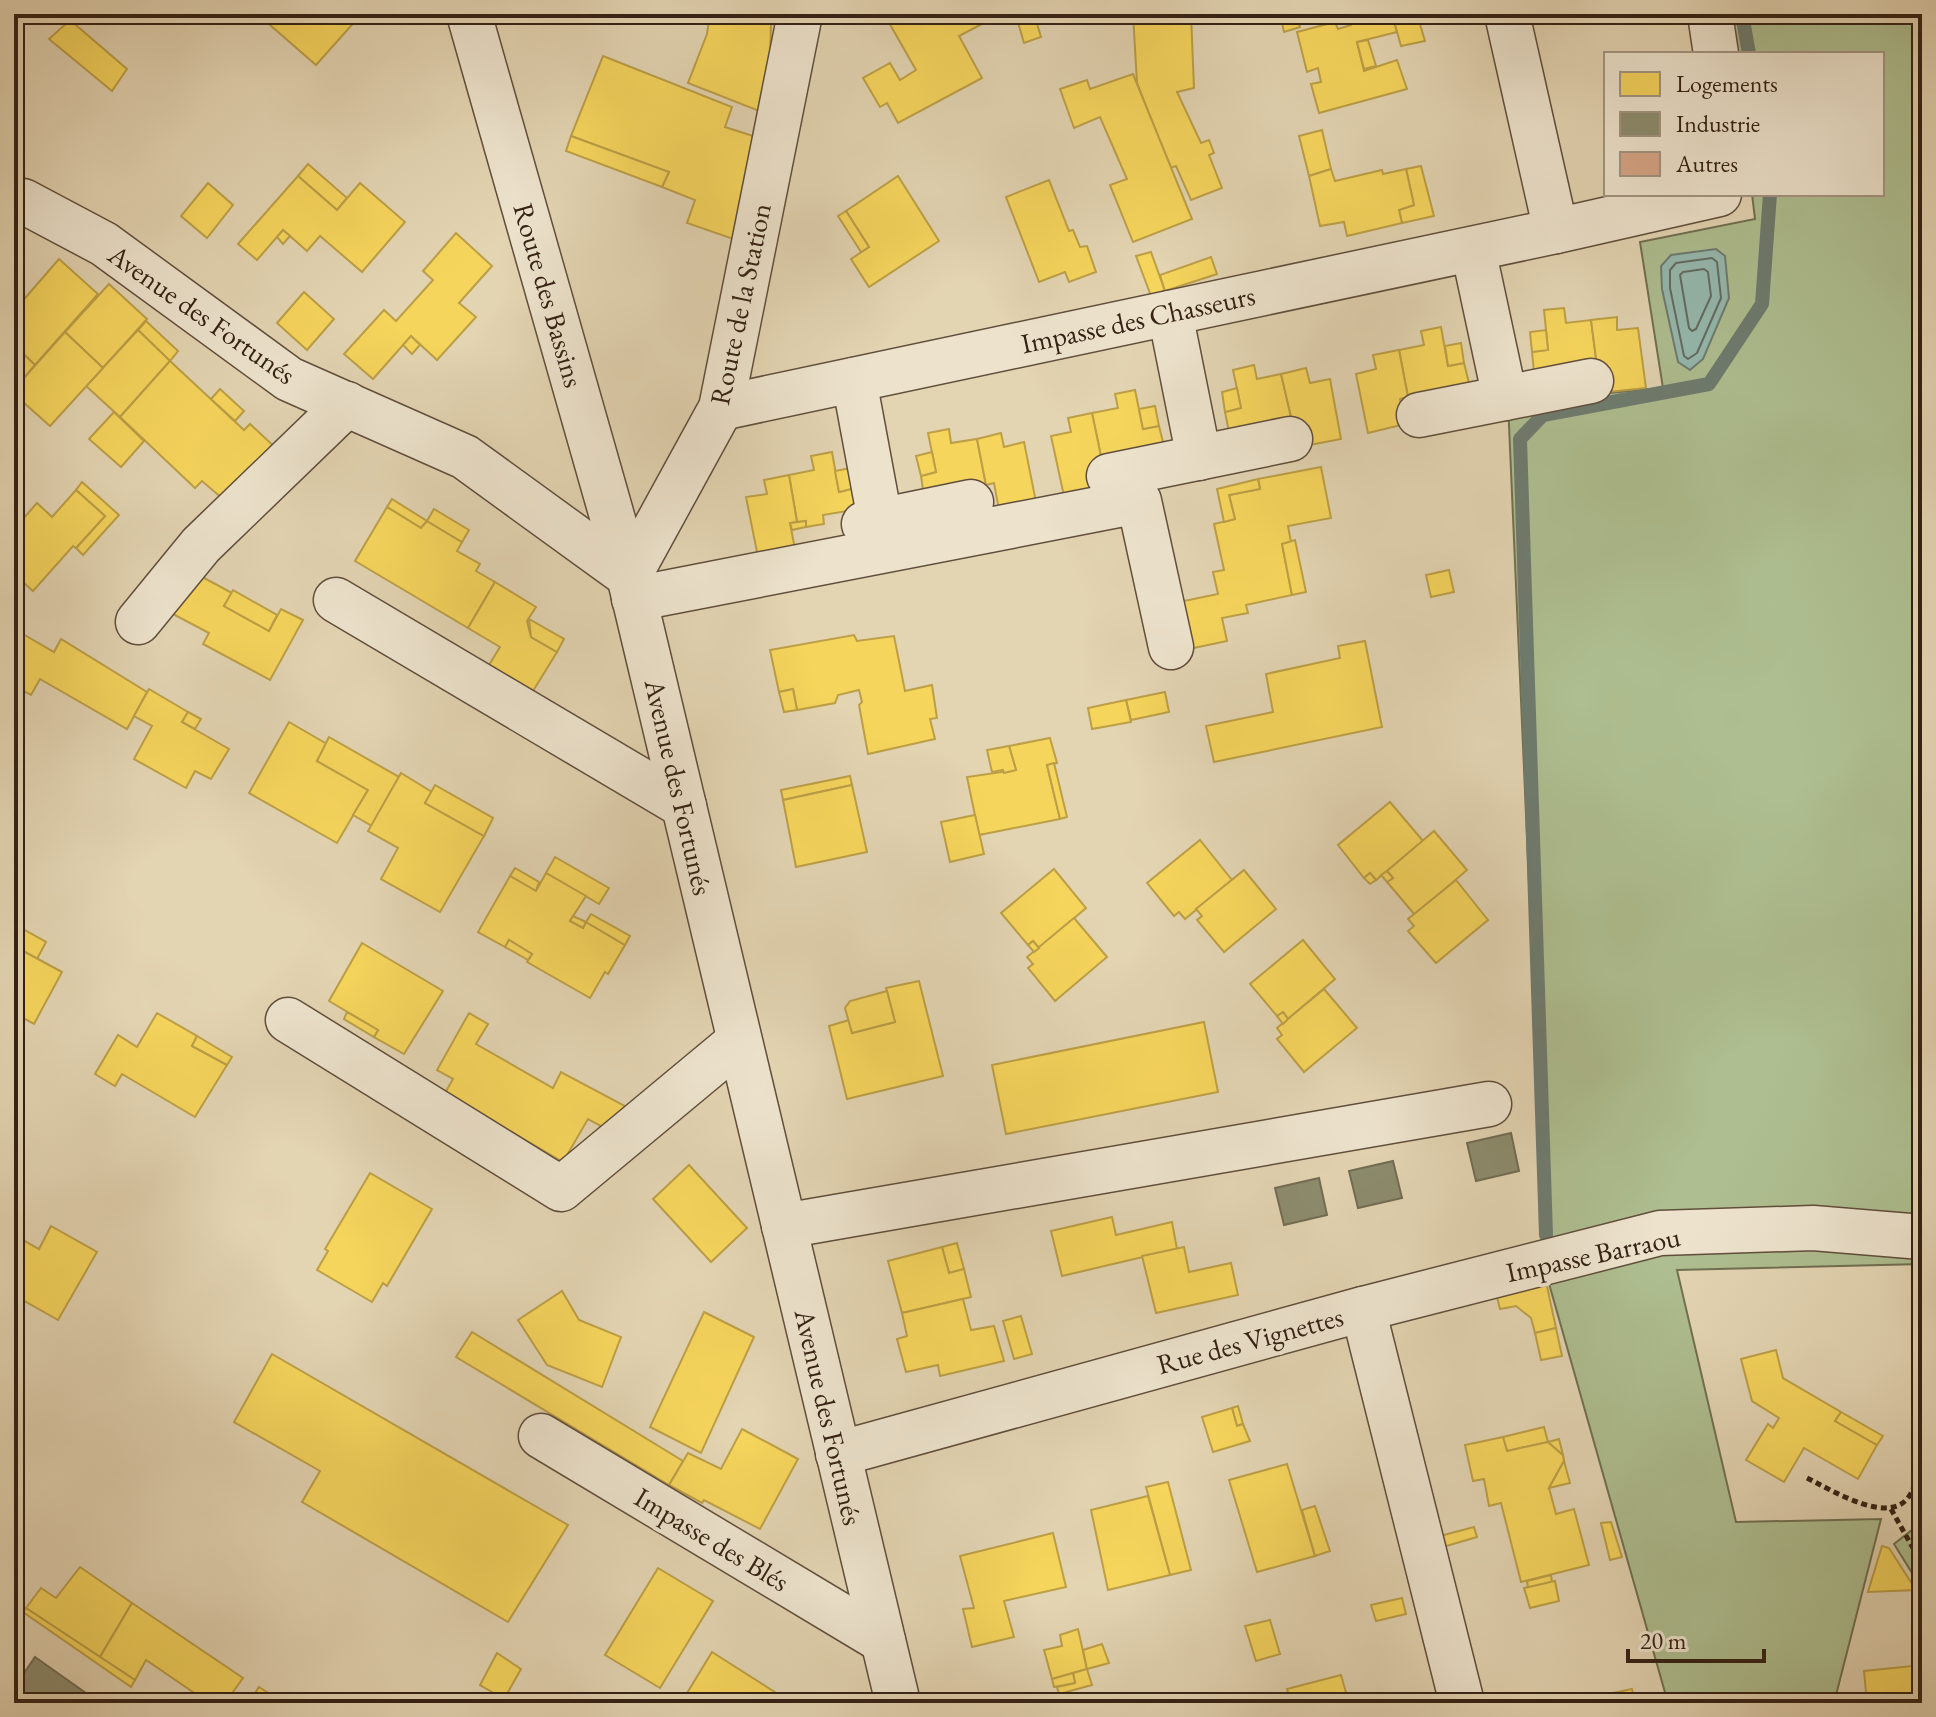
<svg xmlns="http://www.w3.org/2000/svg" width="1936" height="1717" viewBox="0 0 1936 1717" font-family="'EB Garamond',serif">
<rect width="100%" height="100%" fill="#e3d4b2"/>
<filter id="stains"><feTurbulence type="fractalNoise" baseFrequency=".0025" numOctaves="4"/><feColorMatrix values="0 0 0 0 .2 0 0 0 0 .09 0 0 0 0 .02 0 0 0 .5 -.17"/></filter>
<radialGradient id="worn" r=".72"><stop offset=".6" stop-color="#630" stop-opacity="0"/><stop offset="1" stop-color="#630" stop-opacity=".3"/></radialGradient>
<g fill="#aebe90" stroke="#717052" stroke-width="2">
<path d="M1720 14H1922V1264L1677 1270 1736 1522 1881 1519 1834 1703H1668L1546 1273 1508 402 1663 388 1640 242 1755 219 1752 194H1882V54H1727Z"/>
<path d="M1922 1522V1589L1894 1544Z"/>
</g>
<path fill="#95b8ae" stroke="#6e7c70" stroke-width="2" d="M1716 249 1725 256 1729 298 1703 359 1690 370 1678 362 1662 289 1661 266 1671 255Z"/>
<g fill="#f6d55c" stroke="#bc9f46" stroke-width="2">
<path d="M265 14H355L359 17 316 65 262 18Z"/>
<path d="M603 14H621L618 21Z"/>
<path d="M710 14H741L740 22 771 23 770 55 759 111 688 83 707 34Z"/>
<path d="M741 14H776V23L740 22Z"/>
<path d="M884 14H1001L959 36 982 78 898 123 887 103 880 107 863 78 890 63 900 80 916 70Z"/>
<path d="M1034 14 1041 37 1024 43 1017 19Z"/>
<path d="M1133 14H1191L1194 88 1177 92 1201 143 1209 140 1214 153 1209 155 1222 188 1191 200 1176 166 1170 168 1137 83Z"/>
<path d="M1280 14H1296L1300 27 1284 32Z"/>
<path d="M1347 14H1392L1397 32 1357 42 1364 71 1397 60 1407 89 1319 113 1311 84 1321 82 1318 68 1307 72 1297 32 1335 22 1338 29 1351 25Z"/>
<path d="M1392 14H1417L1425 41 1401 46Z"/>
<path d="M70 20 127 69 112 91 49 39Z"/>
<path d="M1368 40 1376 66 1364 69 1357 42Z"/>
<path d="M603 56 732 107 725 127 753 136 736 240 687 223 695 200 662 187 669 172 571 136Z"/>
<path d="M1133 74 1192 219 1133 242 1110 185 1127 179 1100 117 1074 128 1060 89 1087 80 1090 89Z"/>
<path d="M1322 130 1331 169 1309 176 1299 136Z"/>
<path d="M571 136 669 172 662 187 566 151Z"/>
<path d="M308 164 347 198 337 210 298 176Z"/>
<path d="M1421 166 1434 216 1402 223 1399 210 1414 205 1406 169Z"/>
<path d="M1331 169 1335 181 1382 170 1383 174 1406 169 1414 205 1399 210 1402 223 1347 236 1344 222 1320 226 1309 176Z"/>
<path d="M298 176 337 210 360 183 405 222 362 272 320 236 307 251 283 230 257 260 238 244Z"/>
<path d="M898 176 939 241 869 287 851 259 869 247 846 211Z"/>
<path d="M1049 180 1069 231 1073 230 1080 247 1087 246 1096 272 1069 282 1065 272 1039 282 1006 197Z"/>
<path d="M208 183 233 205 207 238 181 216Z"/>
<path d="M846 211 869 247 861 252 838 216Z"/>
<path d="M283 230 290 236 283 244 277 237Z"/>
<path d="M456 233 492 266 459 303 476 317 437 360 411 336 373 379 344 354 384 310 396 321 433 280 423 271Z"/>
<path d="M1151 252 1165 291 1151 296 1136 256Z"/>
<path d="M1211 257 1217 274 1165 291 1160 275Z"/>
<path d="M59 259 98 294 35 365 14 345V301L19 305Z"/>
<path d="M109 284 147 319 103 368 65 332Z"/>
<path d="M304 292 334 319 307 350 277 323Z"/>
<path d="M1564 308 1566 323 1591 320 1597 366 1534 372 1532 352 1548 350 1544 310Z"/>
<path d="M1617 317V330L1638 328 1646 388 1608 392 1597 366 1591 320Z"/>
<path d="M146 321 178 351 170 361 138 330Z"/>
<path d="M1441 327 1448 366 1464 363 1469 383 1408 397 1399 350 1424 345 1421 331Z"/>
<path d="M138 330 170 361 120 417 86 386Z"/>
<path d="M1546 330 1548 350 1532 352 1530 332Z"/>
<path d="M65 332 103 368 50 426 14 394V389Z"/>
<path d="M411 336 420 345 412 354 403 345Z"/>
<path d="M1461 343 1464 363 1448 366 1445 346Z"/>
<path d="M14 345 35 365 14 389Z"/>
<path d="M1399 350 1408 397 1400 399 1405 424 1368 433 1356 374 1376 369 1373 355Z"/>
<path d="M170 361 244 430 250 424 278 450 230 505 202 481 195 488 120 417Z"/>
<path d="M1254 365 1257 379 1281 374 1292 421 1229 432 1225 412 1241 408 1233 370Z"/>
<path d="M1306 368 1310 383 1330 379 1341 439 1304 446 1292 421 1281 374Z"/>
<path d="M1237 388 1241 408 1225 412 1222 392Z"/>
<path d="M220 389 244 411 235 421 211 399Z"/>
<path d="M1135 390 1143 429 1159 426 1164 446 1102 461 1092 413 1118 408 1115 394Z"/>
<path d="M1155 406 1159 426 1143 429 1139 409Z"/>
<path d="M114 412 144 441 121 467 89 439Z"/>
<path d="M1092 413 1102 461 1100 488 1064 496 1051 436 1071 432 1068 418Z"/>
<path d="M949 429 951 443 977 439 986 485 924 496 921 476 936 472 928 433Z"/>
<path d="M1001 433 1004 447 1024 442 1036 502 999 510 994 483 986 485 977 439Z"/>
<path d="M832 452 839 492 855 488 859 509 823 515 824 524 806 527V521L797 522 789 475 814 470 811 456Z"/>
<path d="M932 452 936 472 921 476 916 456Z"/>
<path d="M1321 467 1331 518 1288 526 1291 542 1282 544 1292 595 1246 605 1248 613 1222 618 1227 641 1184 650 1174 603 1218 594 1213 572 1224 570 1214 524 1235 519 1229 495 1260 489 1258 479Z"/>
<path d="M851 468 855 488 839 492 835 471Z"/>
<path d="M789 475 797 522 790 523 795 549 758 557 746 497 767 494 764 480Z"/>
<path d="M1258 479 1260 489 1229 495 1235 519 1224 522 1217 489Z"/>
<path d="M82 482 119 515 83 555 76 548 105 516 76 490Z"/>
<path d="M76 490 105 516 76 548 73 546 33 591 14 574V529L37 503 52 517Z"/>
<path d="M392 499 427 521 421 528 387 507Z"/>
<path d="M387 507 421 528 427 521 462 542 457 551 480 564 476 571 495 582 468 628 355 561Z"/>
<path d="M434 509 469 530 462 542 427 521Z"/>
<path d="M806 521V527L792 530 790 523Z"/>
<path d="M1295 540 1306 592 1292 595 1282 544Z"/>
<path d="M1449 570 1454 592 1431 597 1426 575Z"/>
<path d="M193 572 232 593 224 606 269 631 281 609 303 620 270 680 203 644 209 633 171 613Z"/>
<path d="M495 582 536 607 527 621 531 637 557 652 533 691 489 665 500 647 468 628Z"/>
<path d="M233 590 277 615 269 631 224 606Z"/>
<path d="M529 619 564 639 557 652 531 637Z"/>
<path d="M16 630 54 652 61 639 147 692 127 729 40 679 31 695 14 686Z"/>
<path d="M854 635 857 641 894 636 905 691 932 685 937 718 930 719 935 739 868 754 859 705 862 702 859 690 838 695 835 703 797 710 793 689 779 692 770 650Z"/>
<path d="M1365 641 1382 727 1214 762 1206 726 1273 712 1266 674 1340 658 1338 646Z"/>
<path d="M149 689 188 712 182 722 229 749 211 779 195 771 186 788 134 759 152 726 134 716Z"/>
<path d="M793 689 797 710 784 712 779 692Z"/>
<path d="M1165 692 1169 712 1131 720 1126 700Z"/>
<path d="M1126 700 1131 722 1092 729 1088 708Z"/>
<path d="M188 712 201 719 195 729 182 722Z"/>
<path d="M289 722 327 744 317 761 368 790 337 843 249 793Z"/>
<path d="M329 737 399 777 372 826 353 815 368 790 317 761Z"/>
<path d="M1050 738 1057 763 1047 765 1060 819 979 835 967 777 1016 770 1009 746Z"/>
<path d="M1009 746 1016 770 1004 773 1003 770 992 772 987 750Z"/>
<path d="M1054 763 1067 817 1060 819 1047 765Z"/>
<path d="M401 773 432 792 425 803 484 836 440 912 381 879 398 848 368 831Z"/>
<path d="M850 776 852 785 783 800 781 790Z"/>
<path d="M435 785 493 818 484 836 425 803Z"/>
<path d="M852 785 867 852 796 867 783 800Z"/>
<path d="M1390 802 1423 841 1376 880 1370 873 1364 878 1338 845Z"/>
<path d="M975 815 984 854 950 862 941 822Z"/>
<path d="M1434 831 1467 870 1415 915 1387 882 1393 878 1387 871Z"/>
<path d="M1200 840 1232 880 1185 919 1179 912 1174 916 1147 883Z"/>
<path d="M555 857 609 888 599 904 546 873Z"/>
<path d="M515 868 539 882 536 891 510 876Z"/>
<path d="M1054 869 1086 908 1039 948 1033 941 1028 945 1001 913Z"/>
<path d="M1244 870 1276 909 1224 952 1197 920 1202 916 1196 909Z"/>
<path d="M1387 871 1393 878 1387 882 1381 875Z"/>
<path d="M546 873 586 896 570 921 583 928 586 922 625 945 608 974 605 972 590 998 527 962 532 954 509 940 505 947 478 932 510 876 536 891Z"/>
<path d="M1370 873 1376 880 1370 884 1364 878Z"/>
<path d="M1456 880 1488 920 1436 963 1408 931 1414 926 1408 919Z"/>
<path d="M591 914 630 936 625 945 586 922Z"/>
<path d="M573 916 586 922 583 928 570 921Z"/>
<path d="M1074 918 1107 957 1055 1001 1028 968 1033 964 1027 957Z"/>
<path d="M14 924 46 942 37 959 14 946Z"/>
<path d="M509 940 532 954 528 960 505 947Z"/>
<path d="M1303 940 1335 979 1288 1019 1283 1012 1277 1016 1250 984Z"/>
<path d="M1033 941 1039 948 1034 952 1028 945Z"/>
<path d="M362 943 443 991 404 1054 374 1037 378 1030 329 1001Z"/>
<path d="M14 946 62 972 34 1024 14 1013Z"/>
<path d="M919 981 943 1076 847 1099 829 1026 849 1020 852 1033 895 1022 886 988Z"/>
<path d="M1324 989 1357 1028 1304 1072 1277 1039 1282 1035 1277 1028Z"/>
<path d="M887 991 895 1022 852 1033 845 1008 850 1001Z"/>
<path d="M347 1012 378 1030 374 1037 344 1019Z"/>
<path d="M1283 1012 1288 1019 1283 1024 1277 1016Z"/>
<path d="M157 1013 197 1036 192 1046 227 1065 195 1117 122 1074 115 1086 95 1074 118 1035 137 1047Z"/>
<path d="M469 1013 488 1024 476 1044 553 1088 561 1072 625 1106 608 1130 588 1119 563 1162 445 1093 453 1079 437 1070Z"/>
<path d="M1204 1022 1218 1092 1006 1134 992 1065Z"/>
<path d="M197 1036 232 1057 227 1065 192 1046Z"/>
<path d="M689 1165 747 1228 711 1262 653 1199Z"/>
<path d="M370 1173 432 1209 387 1286 383 1283 372 1302 317 1270 328 1251 325 1249Z"/>
<path d="M1112 1217 1116 1235 1172 1222 1177 1249 1062 1276 1051 1231Z"/>
<path d="M51 1226 97 1252 58 1320 14 1295 24 1276 14 1270V1235L39 1249Z"/>
<path d="M957 1243 964 1269 949 1273 942 1247Z"/>
<path d="M942 1247 949 1273 964 1269 971 1297 902 1313 888 1261Z"/>
<path d="M1184 1247 1189 1272 1231 1263 1238 1295 1156 1313 1142 1256Z"/>
<path d="M1545 1277 1556 1328 1535 1333 1531 1318 1516 1306 1500 1309 1495 1289Z"/>
<path d="M562 1291 579 1320 621 1337 602 1387 547 1365 518 1320Z"/>
<path d="M963 1299 971 1330 994 1326 1004 1361 940 1376 938 1365 906 1372 897 1339 907 1336 902 1313Z"/>
<path d="M704 1312 754 1337 701 1453 650 1427Z"/>
<path d="M1021 1316 1032 1354 1014 1359 1003 1321Z"/>
<path d="M1556 1328 1562 1356 1541 1360 1535 1333Z"/>
<path d="M472 1332 683 1461 669 1485 456 1357Z"/>
<path d="M1776 1350 1783 1378 1841 1412 1835 1421 1877 1445 1858 1479 1804 1448 1784 1482 1746 1460 1768 1424 1773 1428 1779 1418 1752 1401 1741 1359Z"/>
<path d="M272 1354 568 1525 508 1622 302 1502 320 1471 234 1422Z"/>
<path d="M1238 1406 1243 1424 1237 1426 1232 1408Z"/>
<path d="M1232 1408 1237 1426 1243 1424 1250 1441 1213 1452 1202 1417Z"/>
<path d="M1841 1412 1883 1436 1877 1445 1835 1421Z"/>
<path d="M1544 1427 1548 1442 1507 1451 1503 1437Z"/>
<path d="M742 1429 798 1459 760 1529 704 1500 702 1503 669 1485 688 1453 721 1469Z"/>
<path d="M1503 1437 1507 1451 1548 1442 1563 1455 1564 1461 1549 1488 1556 1514 1574 1509 1589 1565 1521 1582 1501 1503 1489 1506 1484 1479 1473 1481 1465 1445Z"/>
<path d="M1559 1439 1563 1455 1548 1442Z"/>
<path d="M1564 1461 1570 1483 1549 1488Z"/>
<path d="M1287 1464 1315 1556 1257 1572 1229 1480Z"/>
<path d="M1168 1482 1191 1570 1170 1575 1146 1487Z"/>
<path d="M1148 1496 1170 1575 1108 1590 1091 1510Z"/>
<path d="M1315 1506 1330 1551 1315 1556 1302 1510Z"/>
<path d="M1611 1522 1622 1557 1610 1560 1601 1523Z"/>
<path d="M1474 1527 1477 1537 1443 1547 1440 1536Z"/>
<path d="M1053 1533 1066 1587 1004 1601 1014 1637 972 1647 963 1609 974 1608 960 1556Z"/>
<path d="M1882 1546 1889 1548 1916 1590 1868 1592Z"/>
<path d="M80 1567 132 1603 100 1657 26 1608 41 1588 56 1598Z"/>
<path d="M658 1568 713 1601 660 1688 605 1655Z"/>
<path d="M1551 1575 1552 1582 1528 1588 1527 1581Z"/>
<path d="M1555 1581 1559 1601 1530 1608 1524 1588Z"/>
<path d="M1402 1598 1406 1614 1376 1621 1371 1605Z"/>
<path d="M132 1603 243 1678 225 1703H209L146 1660 135 1680 100 1657Z"/>
<path d="M26 1608 135 1680 131 1687 23 1612Z"/>
<path d="M1270 1620 1280 1654 1256 1661 1245 1626Z"/>
<path d="M1078 1629 1087 1669 1052 1679 1044 1650 1062 1646 1060 1635Z"/>
<path d="M1102 1644 1109 1663 1087 1669 1083 1650Z"/>
<path d="M712 1652 792 1703H681Z"/>
<path d="M497 1653 521 1669 504 1699 480 1685Z"/>
<path d="M1922 1665V1703H1867L1864 1671Z"/>
<path d="M1087 1669 1092 1685 1059 1694 1057 1687 1075 1683 1073 1673Z"/>
<path d="M1073 1673 1075 1683 1054 1687 1052 1679Z"/>
<path d="M1341 1675 1349 1703H1291L1287 1689Z"/>
<path d="M259 1687 284 1703H249Z"/>
<path d="M1632 1689 1635 1703H1606L1604 1695Z"/>
</g>
<g fill="#8c8c6e" stroke="#726c53" stroke-width="2">
<path d="M1511 1133 1519 1171 1476 1181 1467 1143Z"/>
<path d="M1393 1161 1402 1198 1358 1208 1349 1171Z"/>
<path d="M1319 1178 1327 1215 1284 1225 1275 1188Z"/>
<path d="M35 1657 100 1703H14V1688Z"/>
</g>
<g fill="none" stroke-linecap="round" stroke-linejoin="round">
<g stroke="#646c61" stroke-width="2">
<path d="M1712 258 1717 262 1721 298 1697 353 1688 359 1684 356 1670 288V270L1676 263Z"/>
<path d="M1704 269 1708 272 1711 296 1696 329 1692 331 1689 328 1680 275 1683 272Z"/>
</g>
<g stroke="#6e7c70" stroke-width="14">
<path d="M1742 14 1749 54"/>
<path d="M1546 1235 1520 439 1543 415 1709 384 1762 304 1770 194"/>
</g>
</g>
<path fill="#d7a586" stroke="#342114" stroke-width="2" d="M1916 722H1922L1921 787Z"/>
<g fill="none" stroke-linecap="round" stroke-linejoin="round">
<g stroke="#604e3c" stroke-width="47">
<g id="street">
<path d="M469 14 629 576"/>
<path d="M1710 14 1716 54"/>
<path d="M14 205 23 201 104 244 289 379 465 457 629 576 898 1703"/>
<path d="M1556 231 1719 194"/>
<path d="M1473 249 1505 398"/>
<path d="M1170 313 1199 458"/>
<path d="M854 380 880 520"/>
<path d="M721 408 1556 231 1507 14"/>
<path d="M1419 415 1591 381"/>
<path d="M1109 476 1290 439"/>
<path d="M864 524 971 502"/>
<path d="M629 576 721 408 800 14"/>
<path d="M634 599 1139 501 1171 647"/>
<path d="M336 600 684 806"/>
<path d="M138 622 201 545 347 404"/>
<path d="M288 1020 561 1189 739 1041"/>
<path d="M784 1226 1489 1104"/>
<path d="M1363 1309 1660 1233 1813 1228 1922 1237"/>
<path d="M541 1436 883 1641"/>
<path d="M838 1454 1363 1309 1462 1703"/>
</g>
</g>
<g stroke="#342114" stroke-width="5" stroke-dasharray="6 4" stroke-linecap="butt">
<path d="M1807 1478C1832 1490 1893 1529 1911 1493 1917 1482 1919 1467 1922 1455"/>
<path d="M1891 1509 1922 1564"/>
</g>
<use href="#street" stroke="#ede3cd" stroke-width="44"/>
</g>
<g text-anchor="middle" stroke-width="8" stroke-linejoin="round" paint-order="stroke">
<g font-size="28" fill="#342114" stroke="#ede3cd">
<text transform="translate(549 295) rotate(74)" y="10">Route des Bassins</text>
<text transform="translate(740 304) rotate(-78)" y="10">Route de la Station</text>
<text transform="translate(202 314) rotate(35)" y="10">Avenue des Fortunés</text>
<text transform="translate(1138 319) rotate(-12)" y="10">Impasse des Chasseurs</text>
<text transform="translate(679 787) rotate(77)" y="10">Avenue des Fortunés</text>
<text transform="translate(1593 1254) rotate(-12)" y="10">Impasse Barraou</text>
<text transform="translate(1250 1340) rotate(-15)" y="10">Rue des Vignettes</text>
<text transform="translate(829 1417) rotate(77)" y="10">Avenue des Fortunés</text>
<text transform="translate(712 1539) rotate(31)" y="10">Impasse des Blés</text>
</g>
</g>
<rect width="1936" height="1717" fill="none" stroke="#e3d4b2" stroke-width="48"/>
<rect x="16" y="16" width="1904" height="1685" fill="none" stroke="#342114" stroke-width="4"/>
<rect x="24" y="24" width="1888" height="1669" fill="none" stroke="#342114" stroke-width="2"/>
<rect x="1604" y="52" width="280" height="144" fill="#ede3cd" stroke="#a39583" stroke-width="2"/>
<rect x="1620" y="72" width="40" height="24" fill="#f6d55c" stroke="#a39583" stroke-width="2"/>
<text x="1676" y="92" font-size="24" fill="#342114">Logements</text>
<rect x="1620" y="112" width="40" height="24" fill="#8c8c6e" stroke="#a39583" stroke-width="2"/>
<text x="1676" y="132" font-size="24" fill="#342114">Industrie</text>
<rect x="1620" y="152" width="40" height="24" fill="#d7a586" stroke="#a39583" stroke-width="2"/>
<text x="1676" y="172" font-size="24" fill="#342114">Autres</text>
<path d="M1628 1649v12h136v-12" fill="none" stroke="#342114" stroke-width="4"/>
<text x="1640" y="1649" font-size="24" fill="#342114" stroke="#ede3cd" stroke-width="6" paint-order="stroke">20 m</text>
<rect width="100%" height="100%" filter="url(#stains)"/>
<rect width="100%" height="100%" fill="url(#worn)"/>
</svg>
